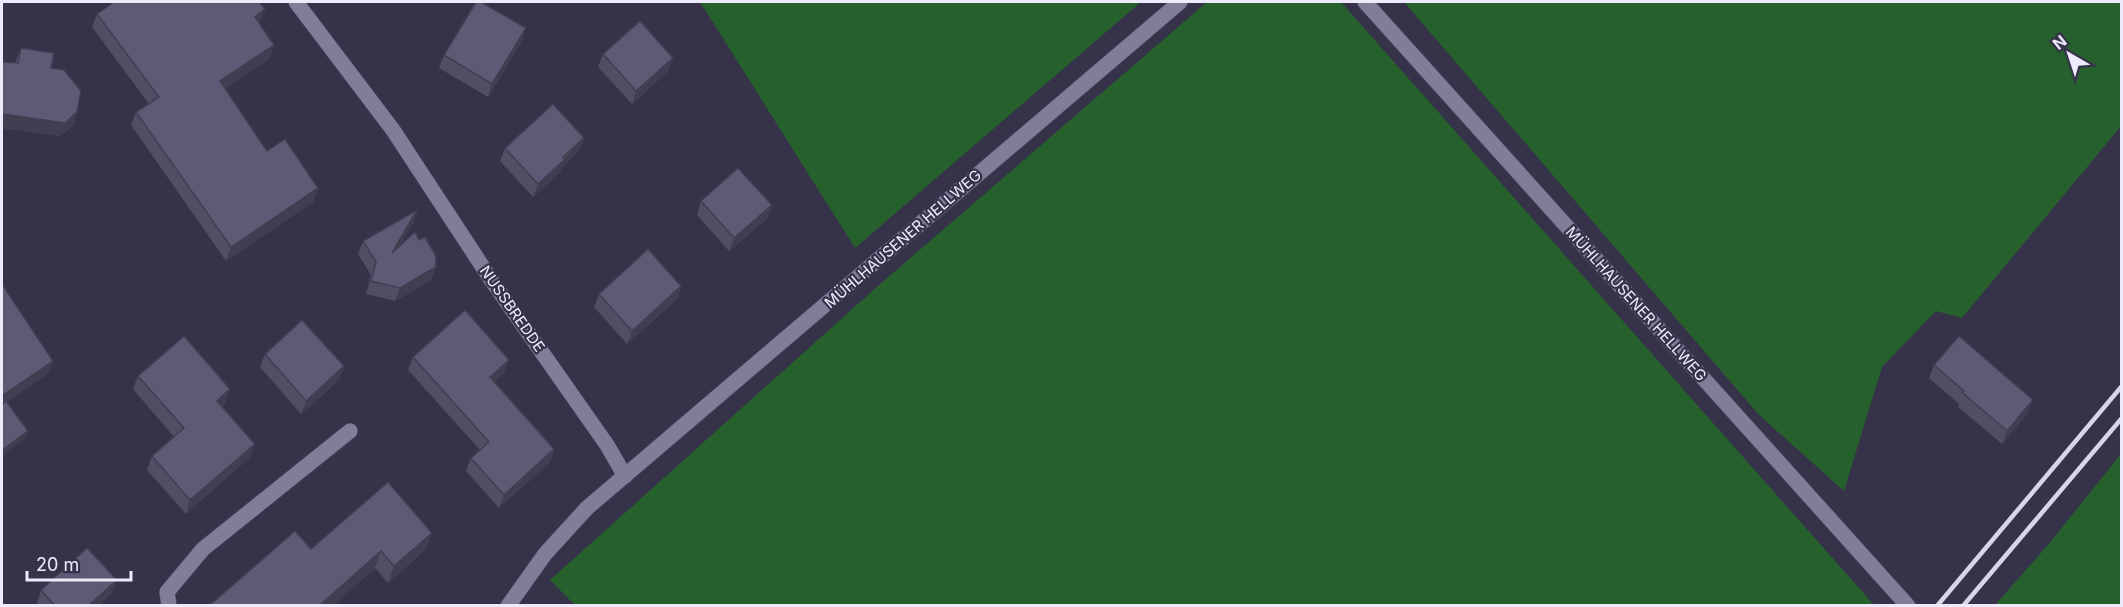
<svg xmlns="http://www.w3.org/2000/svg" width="2123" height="607" viewBox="0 0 2123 607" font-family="Inter,sans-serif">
<rect width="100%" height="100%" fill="#36324a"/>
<g fill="#26602c">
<path d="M700 2H1141L855 248Z"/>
<path d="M1207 2H1341L1874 605 576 606 550 580 879 285Z"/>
<path d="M1404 2H2121V126L1962 318 1936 311 1882 367 1844 491 1759 415Z"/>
<path d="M2121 454V605H1995L2047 546Z"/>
</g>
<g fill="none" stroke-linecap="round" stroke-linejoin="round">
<g stroke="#545064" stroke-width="16">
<g id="minor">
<path d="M296 2 393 130 492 281 607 445 625 476"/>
<path d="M1365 2 1908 606"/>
<path d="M169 606 167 592 203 549 350 431"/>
<path d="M508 606 545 554 587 508 1180 2"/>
</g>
</g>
<use href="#minor" stroke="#817d99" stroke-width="15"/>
<g stroke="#d7d5e6" stroke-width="4.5">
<path d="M1937 606 2122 386"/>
<path d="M1963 606 2122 418"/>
</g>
</g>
<g fill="#514d64">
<path d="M265 9 259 23 274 45 269 59 225 88 267 151 318 188 313 202 226 261 131 125 136 112 149 104 92 27 97 14Z"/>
<path d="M521 42 488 97 439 68 444 55Z"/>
<path d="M21 48 51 68 73 126 60 136 2 128V64L15 63Z"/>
<path d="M603 54 673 58 668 71 632 104 598 67Z"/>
<path d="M584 138 579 151 562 167 560 172 533 197 500 161 505 148Z"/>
<path d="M701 201 772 205 767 219 729 251 697 215Z"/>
<path d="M417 210 413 223 398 247 436 267 431 280 395 301 366 294 371 275 358 254 363 241Z"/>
<path d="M681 286 677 299 627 344 594 307 599 294Z"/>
<path d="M265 354 344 366 339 380 301 414 260 367Z"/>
<path d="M413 357 504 373 494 382 554 449 550 462 499 508 466 471 471 458 480 450 408 370Z"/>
<path d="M1934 365 2028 413 2002 444 1958 407 1959 404 1929 378Z"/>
<path d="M138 376 230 389 225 403 222 406 250 457 186 514 147 470 152 456 174 437 133 389Z"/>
<path d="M311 549H426L388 583 375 568 332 606H211Z"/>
<path d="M41 590 112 593 98 606H38L37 603Z"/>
</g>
<g fill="#423e51">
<path d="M265 9 260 23 250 30 255 17Z"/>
<path d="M526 28 521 42 488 97 492 84Z"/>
<path d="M274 45 269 59 215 94 220 81Z"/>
<path d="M673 58 668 71 632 104 636 91Z"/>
<path d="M77 112 73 126 60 136 2 128V114Z"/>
<path d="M584 138 579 151 562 167 560 172 533 197 538 184Z"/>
<path d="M318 188 313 202 226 261 231 247Z"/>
<path d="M772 205 767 219 729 251 734 238Z"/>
<path d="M417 210 413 223 387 266 392 253Z"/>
<path d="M436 267 431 280 395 301 400 288Z"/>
<path d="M681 286 677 299 627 344 632 331Z"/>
<path d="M509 360 504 373 485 390 490 377Z"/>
<path d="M53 361 48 374 2 406V400L3 395Z"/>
<path d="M344 366 339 380 301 414 306 401Z"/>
<path d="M230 389 225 403 213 414 217 401Z"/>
<path d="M2033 400 2028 413 2002 444 2007 431Z"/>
<path d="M28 431 26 438 2 456V450Z"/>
<path d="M255 444 250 457 186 514 190 500Z"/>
<path d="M554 449 550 462 499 508 504 495Z"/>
<path d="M432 533 426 549 388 583 394 566Z"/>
<path d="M381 551 375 568 332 606H320Z"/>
<path d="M117 580 112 593 98 606H88Z"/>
</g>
<g fill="#5e5974" stroke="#423e51" stroke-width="1.5">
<path d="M114 2H259L265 9 255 17 274 45 220 81 267 151 285 139 318 188 231 247 136 112 159 97 97 14Z"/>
<path d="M476 2H481L526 28 492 84 444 55Z"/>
<path d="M640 21 673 58 636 91 603 54Z"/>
<path d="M21 48 54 53 51 68 64 70 81 91 77 112 65 123 2 114V64L4 62 18 63Z"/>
<path d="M553 104 584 138 563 157 565 159 538 184 505 148Z"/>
<path d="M738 168 772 205 734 238 701 201Z"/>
<path d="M417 210 392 253 415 232 419 240 425 237 436 256V267L400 288 371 281 376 262 363 241Z"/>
<path d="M648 249 681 286 632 331 599 294Z"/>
<path d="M2 284 53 361 3 395 2 392Z"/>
<path d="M465 310 509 360 490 377 554 449 504 495 471 458 489 442 413 357Z"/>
<path d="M302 320 344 366 306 401 265 354Z"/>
<path d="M184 336 230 389 217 401 255 444 190 500 152 456 184 428 138 376Z"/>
<path d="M1959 336 2033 400 2007 431 1963 393 1964 391 1934 365Z"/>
<path d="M6 401 28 431 2 450V405Z"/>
<path d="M388 482 432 533 394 566 381 551 320 605 321 606H212L211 604 295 531 311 549Z"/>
<path d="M87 548 117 580 88 606H55L41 590Z"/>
</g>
<g text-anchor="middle" stroke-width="4.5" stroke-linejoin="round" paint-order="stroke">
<g font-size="15" fill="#edebfb" stroke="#36324a">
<text transform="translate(903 239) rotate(-41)" y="5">MÜHLHAUSENER HELLWEG</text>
<text transform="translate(1636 304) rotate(48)" y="5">MÜHLHAUSENER HELLWEG</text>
<text transform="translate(512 309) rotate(55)" y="5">NUSSBREDDE</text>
</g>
</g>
<rect width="2123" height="607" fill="none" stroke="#edebfb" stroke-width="6"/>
<g transform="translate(2069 54) rotate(321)" stroke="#36324a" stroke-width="4.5" paint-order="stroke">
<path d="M0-4.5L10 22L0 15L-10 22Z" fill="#edebfb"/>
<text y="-9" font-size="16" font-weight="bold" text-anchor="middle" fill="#edebfb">N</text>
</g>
<path d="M27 571v9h104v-9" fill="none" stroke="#edebfb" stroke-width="3"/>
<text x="36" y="571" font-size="18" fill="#edebfb" stroke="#36324a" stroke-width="4.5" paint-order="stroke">20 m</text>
</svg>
